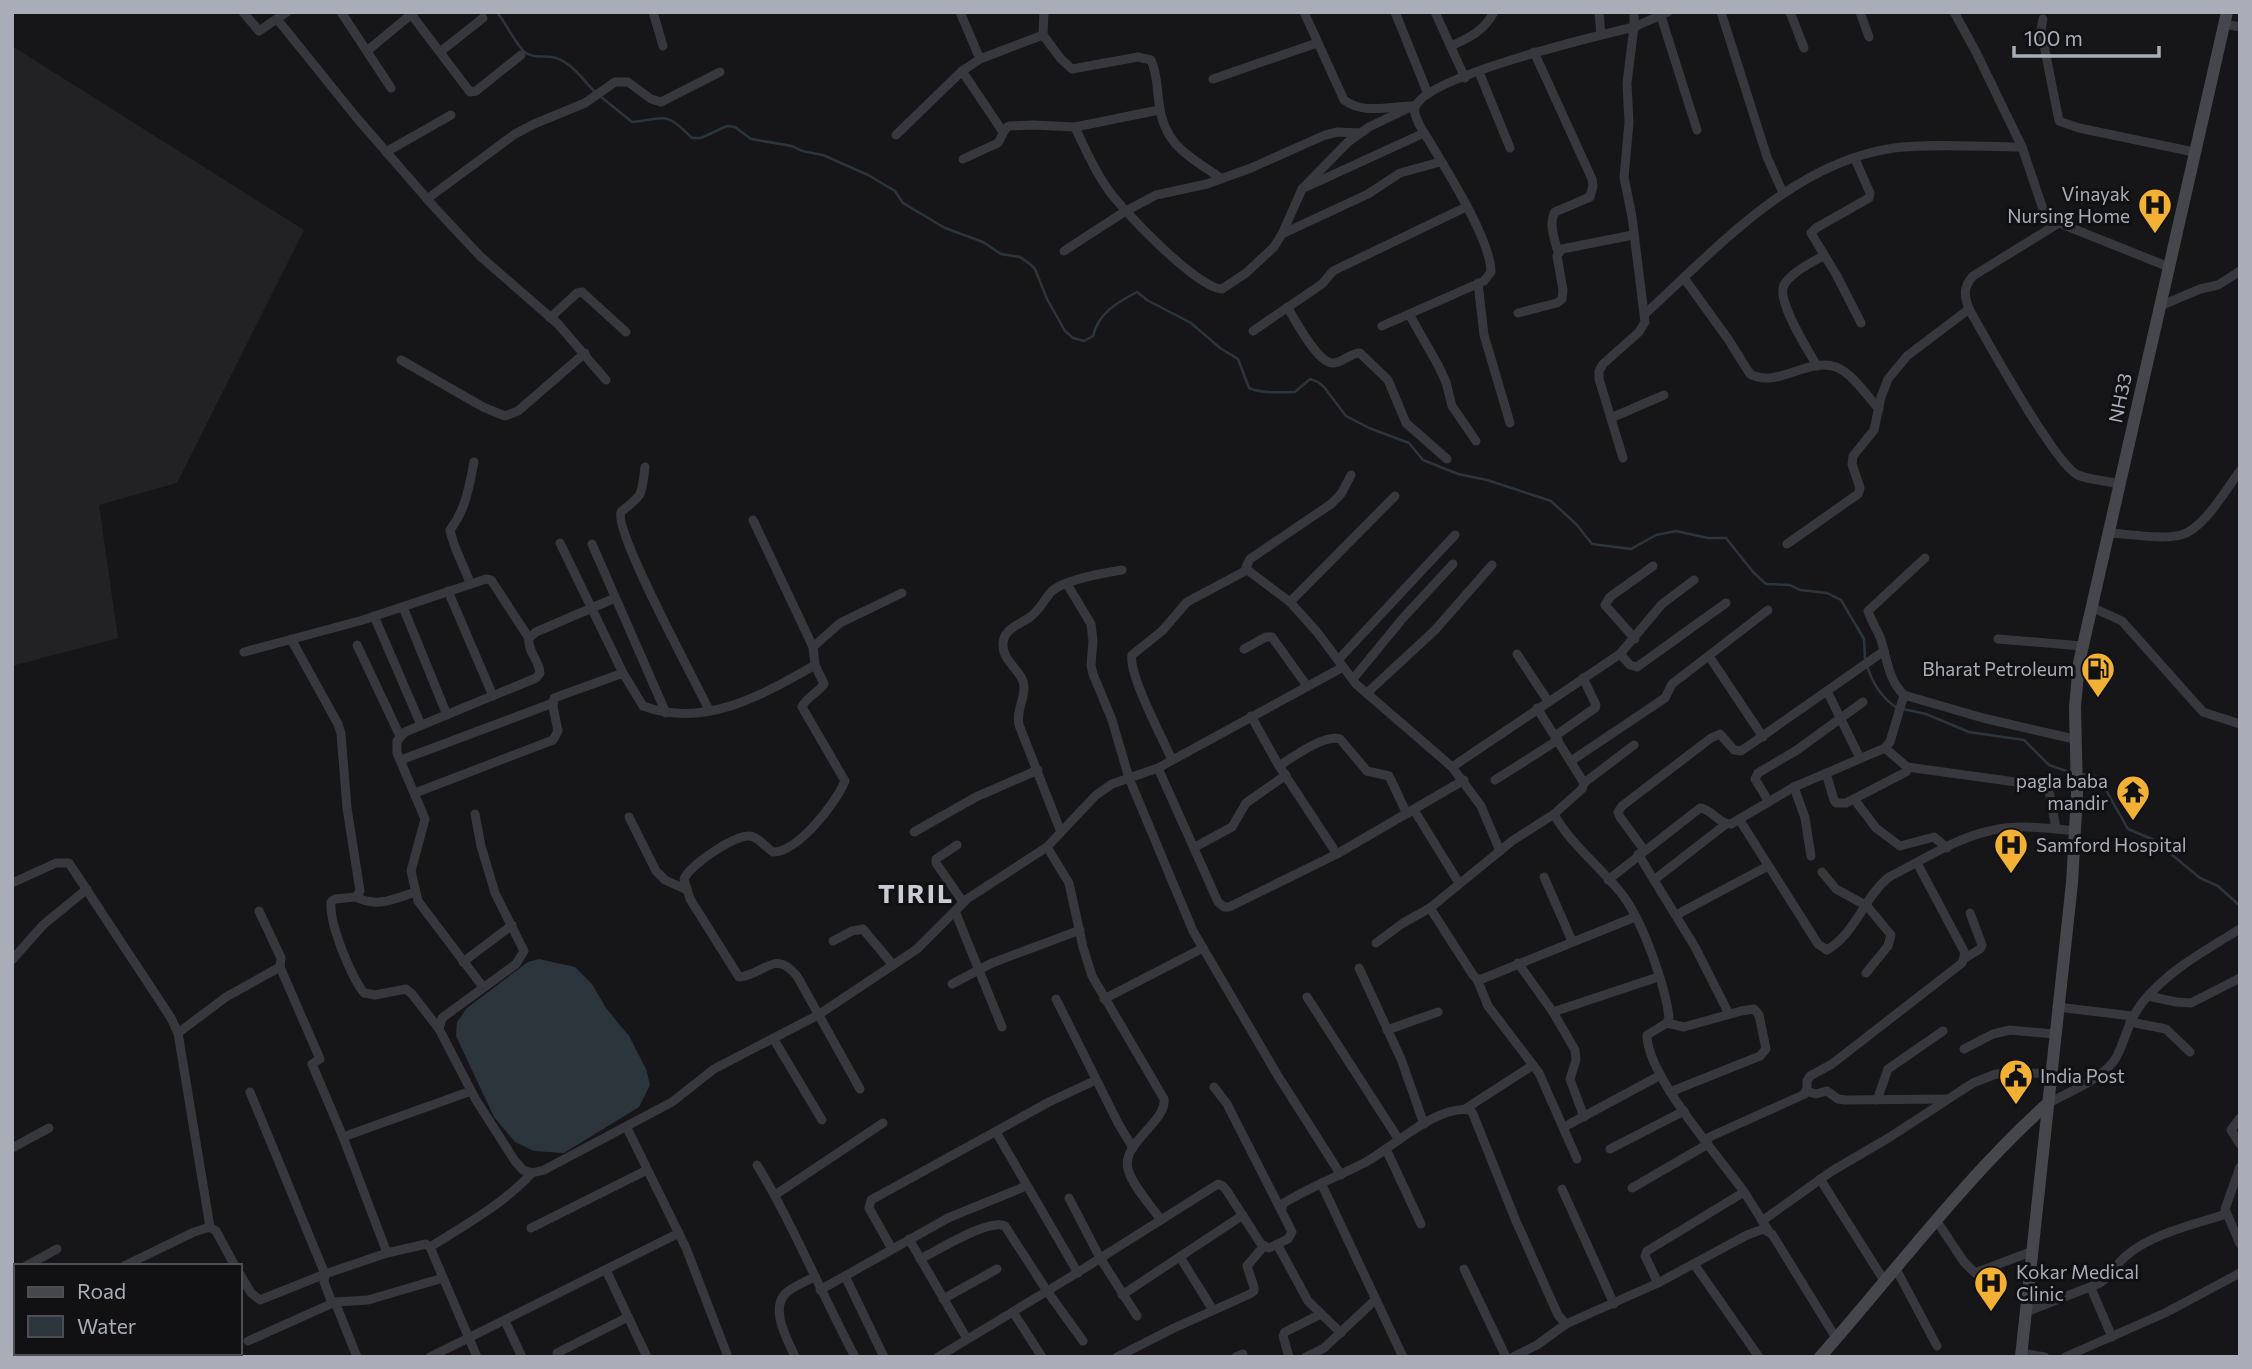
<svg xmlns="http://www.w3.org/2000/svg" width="2252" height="1369" viewBox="0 0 2252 1369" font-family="Commissioner,sans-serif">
<rect width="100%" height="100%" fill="#161618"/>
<path fill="#222225" d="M12 46 304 230 177 483 99 505 118 638 12 666Z"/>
<path fill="#2c353c" d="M539 959 575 967 592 984 606 1008 629 1036 646 1069 650 1085 639 1107 564 1153 534 1151 515 1142 494 1117 456 1036 457 1022 467 1008 528 962Z"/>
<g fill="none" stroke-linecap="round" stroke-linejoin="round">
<g stroke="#2c353c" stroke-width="2.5">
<path d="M497 12C506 23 517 47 526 53 535 59 542 55 552 57 570 60 583 80 595 92"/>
<path d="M600 96 632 122C667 119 664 110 692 138H701L727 126 735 127 751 139 792 146 802 151 823 155 868 175 895 191 903 203 945 228 983 242 1001 254 1020 257 1030 264 1035 269 1047 299 1065 331 1073 338 1084 341 1093 336C1098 313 1118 302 1137 292L1147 300 1191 323 1220 348 1238 359 1249 388C1262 394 1281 392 1295 392L1310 379 1318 382 1324 387 1346 416 1369 428 1409 443 1423 460 1458 474 1487 480 1551 501 1577 525 1592 544 1631 549 1656 535 1676 531 1708 538H1726L1753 572 1766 584 1790 585 1800 590 1827 593 1841 600 1864 639 1865 659"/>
<path d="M1867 666C1873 684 1881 697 1897 708"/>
<path d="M1903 709 1926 714 1969 732 2024 740 2049 765 2072 773"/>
<path d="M2082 774 2095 776 2102 783 2128 829 2154 840 2200 878 2218 886 2240 906"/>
</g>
<g stroke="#37383d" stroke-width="9">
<path d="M243 12 259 31 287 12"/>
<path d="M341 12 391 88"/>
<path d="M653 12 663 46"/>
<path d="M960 12 980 59"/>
<path d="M1304 12 1344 100C1362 114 1388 107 1410 106"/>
<path d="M1395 12 1428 94"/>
<path d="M1435 12 1465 78"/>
<path d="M1599 12 1601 35"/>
<path d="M1634 12V27L1668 12"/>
<path d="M1721 12 1767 157 1783 193"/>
<path d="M1790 12 1804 48"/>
<path d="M1860 12 1869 37"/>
<path d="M1954 12 1976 52 2022 147 2043 209 2055 220 2064 225 2169 267"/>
<path d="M411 14 470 92 476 91 521 55"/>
<path d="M1661 16 1697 130"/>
<path d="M277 19 356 117 435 208 480 256 558 324 606 380"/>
<path d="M2043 19 2041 30 2059 121 2079 128 2194 152"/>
<path d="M2225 24 2240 27"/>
<path d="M1043 35 1044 12"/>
<path d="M1451 46C1469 38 1484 31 1494 12"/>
<path d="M367 51 414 12"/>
<path d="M440 52 483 18"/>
<path d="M1534 52 1592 179 1593 186 1590 197 1555 212C1548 224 1555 240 1558 252"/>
<path d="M962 71 1003 132"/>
<path d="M1479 72 1510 148"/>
<path d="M1213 79 1317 43"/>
<path d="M1075 127C1084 147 1093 167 1105 185 1119 208 1197 288 1222 289L1246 273 1274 247 1282 234 1302 189 1348 142 1369 127 1415 105"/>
<path d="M896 135 962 71 980 59 1043 35 1061 59 1072 69 1138 57 1151 60C1157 72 1157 89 1159 103 1164 146 1189 156 1222 179"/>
<path d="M386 152 451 115"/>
<path d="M963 159 998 143 1006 128 1009 126 1033 125 1075 127 1159 110"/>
<path d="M1855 159 1870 193 1869 198 1816 228 1811 233 1837 276 1861 323"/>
<path d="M1306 187 1424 133"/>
<path d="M427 199 515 134 534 124 585 103 615 82H628L651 99 661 102 720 72"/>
<path d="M2059 223 1973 276C1963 287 1964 295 1969 309 1985 337 2055 465 2078 475 2090 480 2107 481 2120 484"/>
<path d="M1282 234 1368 194 1400 173 1440 162"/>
<path d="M1064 251 1124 212 1156 195 1207 184 1251 168 1325 135 1338 132 1359 133"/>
<path d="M1684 278 1728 339 1750 374C1777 389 1808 357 1836 367 1852 373 1867 396 1879 409"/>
<path d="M1478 283 1484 335 1510 423"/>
<path d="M2160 306 2200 289 2218 285 2240 271"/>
<path d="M1287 307C1295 319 1318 365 1334 363 1344 362 1350 353 1360 353L1388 380 1406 423 1447 459"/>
<path d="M1518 313 1557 303 1562 299 1563 290 1557 256 1562 249 1633 235"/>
<path d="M1409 314 1438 365 1446 382 1452 406 1476 441"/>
<path d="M1645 314C1716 249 1793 162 1894 148 1932 143 1983 147 2022 147"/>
<path d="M550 318 577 293 582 292 626 332"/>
<path d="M1382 326 1484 281 1491 272C1491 237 1438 157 1419 124 1416 117 1412 111 1417 104 1434 75 1596 36 1634 27L1627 83 1629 123 1624 177 1632 217 1645 322 1639 332 1603 364 1599 371V379L1623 458"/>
<path d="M1253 331 1322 284 1333 271 1466 207"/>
<path d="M401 360 483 407 505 416 518 411 585 353"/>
<path d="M1817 366C1808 350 1776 301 1784 285 1791 272 1812 263 1824 255"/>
<path d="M1611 418 1664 395"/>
<path d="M645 467C641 497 644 493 621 512 613 531 696 682 709 710"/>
<path d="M1351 475 1341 494 1331 504 1250 559 1246 567 1250 572 1290 602 1317 632 1356 684 1452 767 1481 806 1500 851"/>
<path d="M753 520 813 647"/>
<path d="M2109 533C2129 534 2162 540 2181 535 2204 529 2226 489 2240 471"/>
<path d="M560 543 623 673 643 706C705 729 762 695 815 665"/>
<path d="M592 544 666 713"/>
<path d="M1787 544 1858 494 1860 488 1852 464 1853 456 1874 430 1881 397 1888 379 1907 356 1969 309"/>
<path d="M1925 558 1868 611C1871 620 1876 628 1880 637 1887 657 1888 680 1904 695L1983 718 2074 739"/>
<path d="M470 583C463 563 454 550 450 530 466 509 469 487 474 462"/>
<path d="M1067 584 1091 624 1093 641 1091 665 1093 674 1112 720 1129 778 1193 931 1278 1076 1341 1175"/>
<path d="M448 591 493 696"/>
<path d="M1290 602 1395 496"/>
<path d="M403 607 447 715"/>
<path d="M2091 607 2122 621 2203 712 2240 724"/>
<path d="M374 616 421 725"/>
<path d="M291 639 338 724 341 734 347 808 360 891 356 897 335 899 331 902C329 924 351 976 364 993L375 995 406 989 412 994 439 1029"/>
<path d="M1635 639 1605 605 1610 597 1653 566"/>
<path d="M1998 639 2082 646"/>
<path d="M357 645 400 736"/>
<path d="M1244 649 1266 637H1272L1307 686"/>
<path d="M244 652 363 620 486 579 491 580 529 638"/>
<path d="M1517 654 1548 701"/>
<path d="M1620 654 1630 665 1637 667 1726 603"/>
<path d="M1709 656 1763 737"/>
<path d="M1338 660 1455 535"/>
<path d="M1353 679 1403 618 1453 564"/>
<path d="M1827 691 1860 758"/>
<path d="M1367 693 1435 630 1492 565"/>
<path d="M1537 708 1584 783 1582 789 1554 814C1569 843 1604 870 1624 897 1643 923 1665 985 1669 1017L1667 1023 1647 1035C1646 1073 1717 1155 1742 1189 1751 1202 1759 1216 1768 1230"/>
<path d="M1251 716 1279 766 1337 854"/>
<path d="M1555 736 1595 708 1596 705 1583 678"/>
<path d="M401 760 553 703"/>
<path d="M1172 760C1163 739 1128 674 1132 655L1162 631 1187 602 1247 570"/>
<path d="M1571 761 1665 698 1672 684 1768 610"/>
<path d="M1279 766C1293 757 1324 734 1340 739L1367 771 1389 776 1407 814"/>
<path d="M1452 767 1620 654 1662 604 1694 580"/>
<path d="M1907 767 2045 786 2050 795 2056 829"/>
<path d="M1158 768 1218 902 1224 907H1229L1337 854 1464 780"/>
<path d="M1826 773 1834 800 1836 803H1846L1906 772 1907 767 1885 748"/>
<path d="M1495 780 1558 740"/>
<path d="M1584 783 1634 745"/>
<path d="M1794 787 1805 818 1811 856"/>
<path d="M415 793 553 740 558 731 553 707 554 698 623 673"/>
<path d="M1854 799 1876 828 1900 846 1934 837 1947 848"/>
<path d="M1769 802 1755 779 1758 773 1797 750 1863 702"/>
<path d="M1414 810 1459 883"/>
<path d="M475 814 481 846 495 893 524 951 516 964 442 1018 439 1029 476 1100 515 1161 523 1170 532 1173 544 1170 672 1102 714 1069 818 1015 917 949 967 899 1047 847 1096 795 1112 784 1158 768 1343 667"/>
<path d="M1554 814 1512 841 1430 908 1473 975 1477 979H1482L1635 917"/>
<path d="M629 817 656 871 665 880 687 890"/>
<path d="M1739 819 1818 944 1827 950C1856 933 1864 897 1889 877 1921 861 1954 839 1989 831 2016 824 2048 828 2076 831"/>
<path d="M914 832 976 797 1038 770"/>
<path d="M1061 832 1019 725C1016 710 1024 702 1024 688 1025 673 1003 662 1003 646 1002 629 1019 625 1030 617 1039 611 1044 600 1051 592 1064 579 1104 573 1122 570"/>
<path d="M957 845 936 859V863L963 902"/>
<path d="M1047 847 1069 883 1083 947 1092 976 1164 1099C1167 1122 1121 1143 1128 1169 1131 1184 1152 1207 1161 1220"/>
<path d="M1195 847 1232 827 1246 803 1286 775"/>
<path d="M1644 850 1620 817 1618 812 1622 806 1711 738 1720 734 1734 750 1741 751 1884 651"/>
<path d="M1638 854 1695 947 1729 1014"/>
<path d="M1822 872 1836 889 1867 906 1891 935 1888 946 1866 973"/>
<path d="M1544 877 1572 941"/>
<path d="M1608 880 1700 808C1712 809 1718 824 1731 824L1794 787 1885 748 1890 742 1904 695"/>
<path d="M1654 880 1726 824"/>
<path d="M12 883 56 863H69L171 1018 178 1033 210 1227"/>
<path d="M356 897C377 908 394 899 415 892"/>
<path d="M955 911 1002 1027"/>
<path d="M1676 915 1768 866"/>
<path d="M833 941 852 931 863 929 893 965"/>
<path d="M1376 943 1403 923 1430 908"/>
<path d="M1965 958 1980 949 1982 945 1970 913"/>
<path d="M12 960 43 925 87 889"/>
<path d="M463 962 512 925"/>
<path d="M1518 963 1553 1012 1575 1050 1576 1060 1570 1079 1584 1117"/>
<path d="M280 967 320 1059 312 1064 343 1137 387 1253"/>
<path d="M1359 968 1401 1059 1424 1124"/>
<path d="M1477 979 1488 1006 1539 1073 1577 1159"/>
<path d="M952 984 992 963 1080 930"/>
<path d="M483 987 418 901 411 871 425 819 397 753V741L405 732 536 678 540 673C539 660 527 651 529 638L536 632 615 598"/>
<path d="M2148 996 2176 1002 2191 1003 2240 978"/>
<path d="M1307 997 1399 1140"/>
<path d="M1056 999 1118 1123 1133 1148"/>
<path d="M1104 999 1203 948"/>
<path d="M2057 1007 2132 1016"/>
<path d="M1553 1012 1658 977"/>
<path d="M2130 1022 2166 1029 2190 1052"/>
<path d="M1667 1023 1684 1027 1741 1011 1754 1009 1759 1015 1766 1049 1760 1056 1670 1092"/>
<path d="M1387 1030 1438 1012"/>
<path d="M178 1033 226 997 280 967 281 958 259 911"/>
<path d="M773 1038 822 1120"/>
<path d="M1964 1049 1993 1034 2010 1030 2054 1034"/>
<path d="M1214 1087 1227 1104 1281 1210"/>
<path d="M860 1089 797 976C774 948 765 975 739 977L690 899 684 879C690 865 734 835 750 836 759 837 766 848 773 852 798 852 836 803 845 781L802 707C806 697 818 693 824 684L815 665 813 647 840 623 902 593"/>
<path d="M1806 1091 1816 1094 1827 1091 1838 1099 1845 1100 1948 1099"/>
<path d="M250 1092 325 1274 324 1282 331 1300 335 1302 357 1357"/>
<path d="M1877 1100 1888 1069 1943 1031"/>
<path d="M2047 1104C2068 1092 2106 1078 2117 1056 2126 1038 2129 1019 2142 1003 2167 971 2206 950 2240 929"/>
<path d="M1465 1109 1533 1065"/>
<path d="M2240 1118 2231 1130 2240 1144"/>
<path d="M1564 1127 1659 1076"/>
<path d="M627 1128 686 1248 728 1357"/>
<path d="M996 1132 1078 1273"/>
<path d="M343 1137 471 1091"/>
<path d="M1705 1139 1805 1094 1807 1088V1081L1810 1076 1832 1064 1962 963 1965 953 1917 863"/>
<path d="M12 1148 49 1128"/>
<path d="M1386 1149 1421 1224"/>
<path d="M1610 1149 1684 1111"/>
<path d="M757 1165C794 1226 821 1293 855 1357"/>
<path d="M2240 1167 2225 1209 2240 1244"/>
<path d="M1820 1179 1885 1282"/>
<path d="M1321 1183 1403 1357"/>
<path d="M1632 1188 1708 1144"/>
<path d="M1562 1189 1614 1304"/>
<path d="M775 1195 883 1123"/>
<path d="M1069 1198 1100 1258 1137 1316"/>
<path d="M1936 1220 1964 1262 1975 1273 2033 1251"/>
<path d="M1762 1221 1832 1171 1890 1137 1973 1083 1996 1074 2050 1073"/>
<path d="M531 1228 647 1170"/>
<path d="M909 1239 967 1339"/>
<path d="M1277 1244 1308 1301 1341 1333"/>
<path d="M430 1247C467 1224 503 1204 532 1173"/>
<path d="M892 1249 869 1208 871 1200 1049 1102 1096 1080"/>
<path d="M1180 1257 1213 1310"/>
<path d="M920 1259C937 1251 989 1218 1005 1226L1047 1291 1083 1341"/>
<path d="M1694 1264 1759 1357"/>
<path d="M26 1266 57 1249"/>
<path d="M124 1266 194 1232 210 1227 216 1231 235 1266"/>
<path d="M1464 1269 1506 1357"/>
<path d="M1896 1269 1937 1346"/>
<path d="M606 1270 647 1357"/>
<path d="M12 1273 16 1271"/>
<path d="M240 1274 251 1293 260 1300 325 1274 387 1253 426 1244 430 1247 477 1357"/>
<path d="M845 1276 884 1357"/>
<path d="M1658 1283 1645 1256 1647 1251 1744 1192"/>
<path d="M2091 1288 2112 1337"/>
<path d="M820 1290 948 1218 1026 1186"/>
<path d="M1122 1295 1243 1215"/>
<path d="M943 1299 997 1269"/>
<path d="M1013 1312 1042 1357"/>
<path d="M2026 1312 2100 1283C2111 1276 2116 1264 2126 1256 2153 1233 2193 1225 2226 1214"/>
<path d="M12 1321 16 1319"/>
<path d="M505 1321 522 1357"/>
<path d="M248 1341 335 1302 368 1300 443 1278"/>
<path d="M557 1353 628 1317"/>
<path d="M2021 1353 2045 1357"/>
<path d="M80 1357 87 1353"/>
<path d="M430 1357 679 1233"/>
<path d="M795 1357C788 1340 770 1311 785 1294 792 1287 805 1282 814 1277"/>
<path d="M938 1357 1072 1276 1218 1184 1223 1186 1227 1191 1261 1244 1269 1248 1288 1239 1292 1232 1281 1210 1284 1203C1310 1187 1339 1176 1366 1162 1393 1147 1438 1104 1470 1110L1473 1114 1516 1221 1558 1315 1566 1324 1658 1283 1747 1235 1763 1229 1772 1234 1836 1338"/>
<path d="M1117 1357 1174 1328 1250 1294 1254 1291V1287L1247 1266 1263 1247"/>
<path d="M1236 1357 1243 1354"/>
<path d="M1289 1357 1283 1336 1285 1332 1321 1314"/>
<path d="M1306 1357 1324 1348 1375 1300"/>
<path d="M1513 1357 1537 1345 1566 1324"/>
<path d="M2065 1357 2165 1313 2240 1273"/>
</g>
<g stroke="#45474d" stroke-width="12">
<path d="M1820 1357C1895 1272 1963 1180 2047 1104"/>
<path d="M2021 1357 2072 883 2077 794 2075 707 2079 663 2227 12"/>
</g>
</g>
<defs>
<g id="hospital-pin" transform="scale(1.75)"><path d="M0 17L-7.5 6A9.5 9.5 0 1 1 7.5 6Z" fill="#f2b134" stroke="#111113"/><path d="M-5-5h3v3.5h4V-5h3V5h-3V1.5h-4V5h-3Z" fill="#111"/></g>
<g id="fuel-pin" transform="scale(1.75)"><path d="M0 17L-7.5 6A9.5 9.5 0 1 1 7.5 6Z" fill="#f2b134" stroke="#111113"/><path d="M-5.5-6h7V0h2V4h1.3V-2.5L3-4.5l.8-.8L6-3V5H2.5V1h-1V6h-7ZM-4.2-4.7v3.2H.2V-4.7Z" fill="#111"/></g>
<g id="temple-pin" transform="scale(1.75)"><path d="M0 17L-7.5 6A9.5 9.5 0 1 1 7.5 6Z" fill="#f2b134" stroke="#111113"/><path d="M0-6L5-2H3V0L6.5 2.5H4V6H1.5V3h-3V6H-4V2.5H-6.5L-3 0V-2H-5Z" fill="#111"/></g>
<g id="civic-pin" transform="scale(1.75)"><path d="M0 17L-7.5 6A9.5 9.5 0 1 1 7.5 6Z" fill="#f2b134" stroke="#111113"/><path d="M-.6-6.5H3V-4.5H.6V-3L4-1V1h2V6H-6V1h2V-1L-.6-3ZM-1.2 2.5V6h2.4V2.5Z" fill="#111"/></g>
</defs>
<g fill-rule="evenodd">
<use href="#hospital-pin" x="2155" y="205"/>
<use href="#fuel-pin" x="2098" y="669"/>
<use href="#temple-pin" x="2133" y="792"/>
<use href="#hospital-pin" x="2011" y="845"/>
<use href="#civic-pin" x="2016" y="1076"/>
<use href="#hospital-pin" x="1991" y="1283"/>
</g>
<g text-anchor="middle" stroke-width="6" stroke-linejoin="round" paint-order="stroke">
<g font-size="19" fill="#a8adb8" stroke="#111113" text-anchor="end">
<text x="2130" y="201">Vinayak<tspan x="2130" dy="22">Nursing Home</tspan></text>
<text x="2074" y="676">Bharat Petroleum</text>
<text x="2108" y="788">pagla baba<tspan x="2108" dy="22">mandir</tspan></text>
<text x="2036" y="852" text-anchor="start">Samford Hospital</text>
<text x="2040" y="1083" text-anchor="start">India Post</text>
<text x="2016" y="1279" text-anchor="start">Kokar Medical<tspan x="2016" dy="22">Clinic</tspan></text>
</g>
<g font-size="19" fill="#a8adb8" stroke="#111113">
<text transform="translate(2120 398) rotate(-78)" y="7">NH33</text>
</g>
<g font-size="26" font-weight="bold" letter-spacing="2" fill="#c9ccd4" stroke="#111113">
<text x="916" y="903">TIRIL</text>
</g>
</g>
<rect width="2252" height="1369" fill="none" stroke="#a8adb8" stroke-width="28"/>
<rect x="14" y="1264" width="228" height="91" fill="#111113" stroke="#4d4f55" stroke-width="2"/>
<rect x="28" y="1287" width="35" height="10" fill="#45474d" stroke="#4d4f55" stroke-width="2"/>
<text x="77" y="1299" font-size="21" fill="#a8adb8">Road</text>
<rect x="28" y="1316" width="35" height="21" fill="#2c353c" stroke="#4d4f55" stroke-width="2"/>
<text x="77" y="1334" font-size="21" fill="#a8adb8">Water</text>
<path d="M2014 46v10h145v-10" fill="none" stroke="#a8adb8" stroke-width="3.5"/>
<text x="2024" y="46" font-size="21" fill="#a8adb8" stroke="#111113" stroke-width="5" paint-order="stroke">100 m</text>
</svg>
